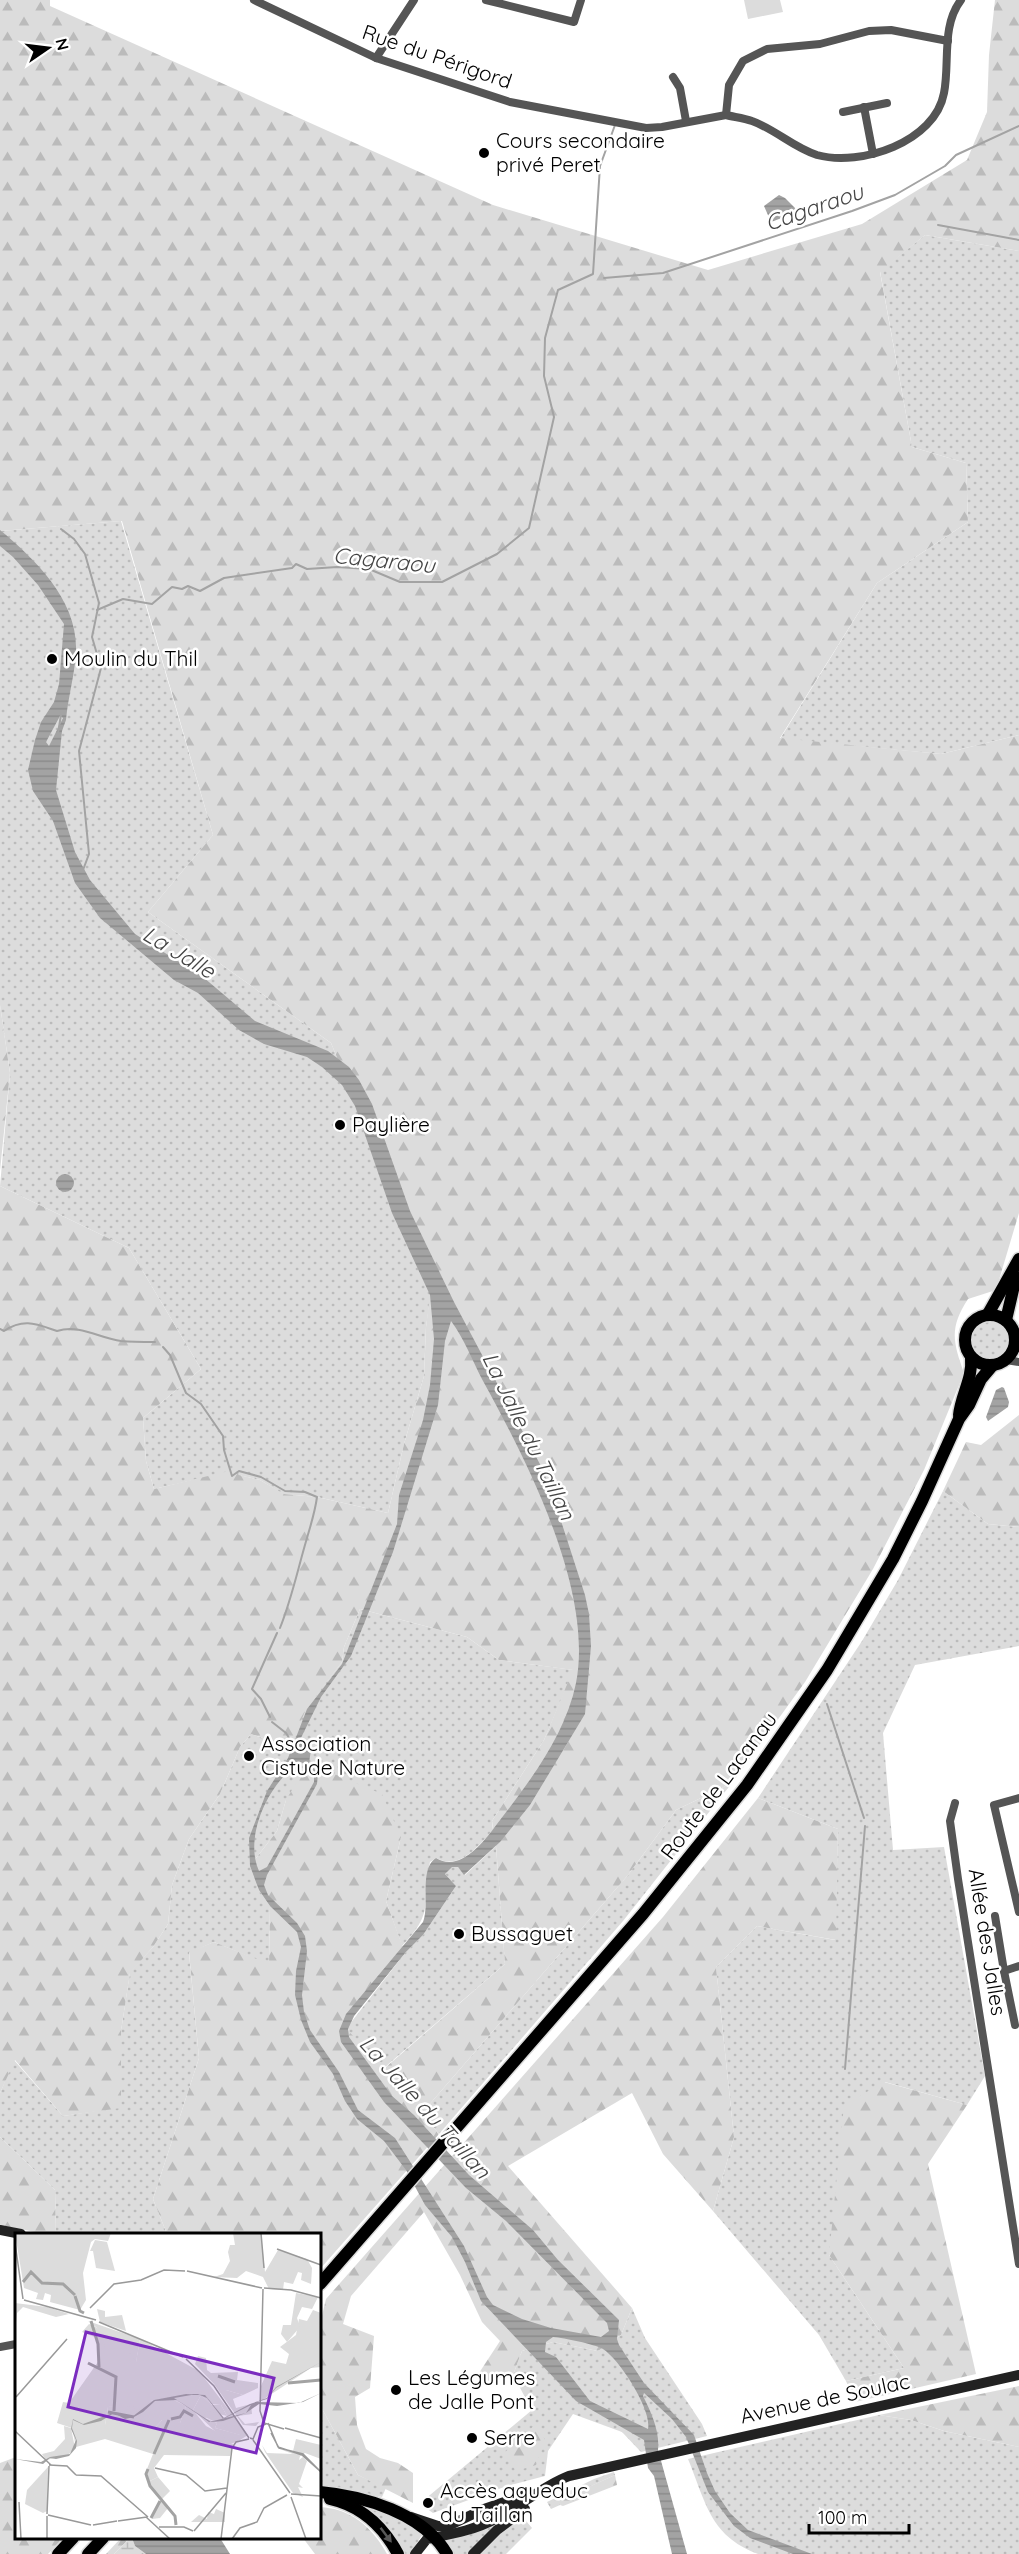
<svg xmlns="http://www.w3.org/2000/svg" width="1019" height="2554" viewBox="0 0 1019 2554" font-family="Quicksand,sans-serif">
<defs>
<pattern id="grass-dots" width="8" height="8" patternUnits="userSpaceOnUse" patternTransform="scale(1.5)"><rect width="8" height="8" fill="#dcdcdc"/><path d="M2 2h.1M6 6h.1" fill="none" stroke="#bbb" stroke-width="1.8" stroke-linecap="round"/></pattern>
<pattern id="forest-firs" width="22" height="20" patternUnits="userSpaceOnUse" patternTransform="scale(1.5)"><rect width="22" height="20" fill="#dcdcdc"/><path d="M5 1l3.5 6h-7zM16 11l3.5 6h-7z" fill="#bbb"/></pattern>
<pattern id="wetland-marsh" width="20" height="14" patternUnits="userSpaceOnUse" patternTransform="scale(1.5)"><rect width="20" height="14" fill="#dcdcdc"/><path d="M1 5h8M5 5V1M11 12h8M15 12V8" fill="none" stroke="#bbb"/></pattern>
<pattern id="water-rules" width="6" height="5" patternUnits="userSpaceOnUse" patternTransform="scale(1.5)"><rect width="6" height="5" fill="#a3a3a3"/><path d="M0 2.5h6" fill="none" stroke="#8b8b8b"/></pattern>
</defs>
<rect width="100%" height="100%" fill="#fff"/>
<g fill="url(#grass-dots)">
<path d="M925 235 1019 251V735L941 754 780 739 877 583 968 522 966 463 912 447 880 271Z"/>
<path d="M121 521 213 835 148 912 331 1043 432 1286 426 1327 424 1376 404 1444 388 1513 317 1497 283 1494 260 1480 238 1475 233 1471 154 1489 146 1461 143 1418 201 1369 129 1248 0 1186 10 1073 0 1005V531Z"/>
<circle cx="990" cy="1339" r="19"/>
<path d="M943 1491 988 1524 1019 1527V1646L915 1665 883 1733 893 1850 944 1847 985 2076 967 2105 885 2082 829 2255 904 2368 846 2381 819 2335 713 2211 734 2137 716 1967 757 1926 835 1940 838 1829 758 1798 862 1641 898 1580Z"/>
<path d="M360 1609 467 1637 499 1660 574 1670 544 1740 492 1821 493 1830C479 1845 460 1871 436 1858L430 1862C421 1904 436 1911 402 1946L386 1901 401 1837 286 1800 277 1831 250 1866 259 1890 270 1906 269 1965 214 1942 189 1953 199 2058 153 2199 167 2234H56L55 2190 0 2137V2093L14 2060 63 2116 121 2107V2031L130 1972 153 1947 168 1924 172 1885 189 1839 220 1794 240 1747 251 1734 277 1743 281 1736 292 1741 305 1709 342 1662 344 1647Z"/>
<path d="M732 1783 623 1921 439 2134 422 2113 628 1875 676 1810Z"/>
<path d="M496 1846 505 1964 385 2067 348 2032 349 2025 405 1953 423 1935 456 1886 445 1874 452 1866 458 1867 465 1875Z"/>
<path d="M632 2308 645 2338 702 2424 707 2436 641 2452 622 2432 573 2414 548 2451 545 2476 507 2486 433 2513 423 2506 424 2500 532 2410 513 2375 522 2351 553 2342 598 2351 621 2335Z"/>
<path d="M320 2405 358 2475 386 2488 382 2497 345 2490 320 2488Z"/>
<path d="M879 2415 911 2420 944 2431 1019 2447V2554H758C710 2536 706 2503 688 2459Z"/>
<path d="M614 2472 615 2475 563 2499 560 2505 551 2509 547 2502 594 2479Z"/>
<path d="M349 2500 371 2506 419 2529 422 2535 410 2554H405C391 2528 374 2514 349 2500Z"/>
<path d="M509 2514 468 2554H452L443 2540Z"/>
<path d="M522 2516 532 2528 506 2554H480L498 2535Z"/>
</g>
<g fill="url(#forest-firs)">
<path d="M0 0H50V6L493 205 708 270 862 224 967 160 987 112 989 55 995 0H1019V251L925 235 880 272 912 447 966 463 968 522 877 583 780 738 941 754 1019 735V1213L996 1290 968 1299C949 1328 953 1342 964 1373L924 1470 873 1569 805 1682 732 1783 676 1810 628 1875 422 2113 439 2134 320 2269V2234H167L153 2199 199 2058 189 1952 214 1942 269 1964 270 1906 259 1890 250 1866 277 1831 286 1800 308 1763 382 1794 401 1837 386 1901 405 1953 354 2016 348 2031 386 2067 505 1964 496 1846 492 1821 544 1740 573 1670 499 1660 467 1637 360 1609 344 1647 342 1662 306 1709 292 1742 281 1737 278 1743 251 1734 240 1747 220 1794 189 1839 172 1885 168 1924 153 1947 130 1973 121 2031V2108L63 2116 15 2060 0 2093V1186L129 1248 201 1369 143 1418 146 1461 154 1489 233 1470 239 1475 260 1480 284 1494 317 1497 388 1513 404 1444 424 1376 426 1327 431 1286 331 1043 148 912 213 835 122 521 0 531Z"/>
<path d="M0 1005 10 1073 0 1171Z"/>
<path d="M1019 1415V1527L988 1524 943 1491 966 1442 981 1445Z"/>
<path d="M758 1798 838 1829 836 1940 757 1926 716 1967 734 2137 713 2211 663 2154 632 2093 508 2166 632 2308 621 2335 598 2351 553 2342 522 2351 513 2375 487 2381 479 2373 500 2341 482 2322 460 2275 424 2212 351 2296 343 2324 374 2336 370 2388 355 2397 357 2425 366 2449 380 2458 398 2463 413 2473V2503L358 2475 320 2405V2324L326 2299 663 1917Z"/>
<path d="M884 2082 967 2105 928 2164 976 2374 855 2402 846 2381 904 2368 829 2255 844 2105Z"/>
<path d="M0 2137 55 2190 56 2234C36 2234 19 2227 0 2226Z"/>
<path d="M1019 2386V2447L944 2431 911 2420 879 2415Z"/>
<path d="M536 2424 545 2440 536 2465 516 2471 504 2453Z"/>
<path d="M16 2457V2538H63L48 2554H0V2463Z"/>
<path d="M615 2475 617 2485 563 2506 560 2505 562 2499Z"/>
<path d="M320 2507C352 2509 372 2527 387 2554H315L303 2538H320Z"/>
<path d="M121 2538H130L114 2554H106Z"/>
</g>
<path fill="url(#wetland-marsh)" d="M130 2538H132L135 2546 146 2554H114Z"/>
<path fill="#dcdcdc" d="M744 0H780L783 12 748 19Z"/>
<g fill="url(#water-rules)" fill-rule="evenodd">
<path d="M779 195 785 198 796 209 795 213 771 222 764 206Z"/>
<path d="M0 530C36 560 78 601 76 651 75 674 68 697 66 720L62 731 56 790 75 852 90 880 135 934 203 977 255 1021 328 1051 349 1067 359 1080 372 1104 410 1211 454 1302 542 1468 551 1490 585 1595 589 1614 591 1646 585 1714 530 1805 500 1842 464 1875 458 1867H452L445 1874 456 1886 423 1935 405 1953 354 2016 348 2029 349 2037 392 2096 414 2115 469 2175 533 2230 558 2260 619 2320 617 2339 619 2345 644 2383 694 2435 707 2473 715 2491 730 2513 748 2530 812 2554H793L750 2538 734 2526 708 2492 686 2437 672 2419 644 2393 643 2396C651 2412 660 2431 658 2450L687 2554H672L654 2476 648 2468 644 2440 576 2401 481 2301 465 2262 452 2237 425 2205 406 2170 384 2141 357 2119 345 2101 333 2074 310 2042 301 2020 295 1995 296 1971 301 1947 297 1932 270 1906 259 1890 250 1866 249 1838 267 1791 288 1758 307 1709 342 1664 397 1524 399 1495 423 1420 430 1385 434 1339 430 1295 392 1213 355 1106 342 1085 322 1067 307 1057 264 1044 239 1030 198 993 174 980 100 918 75 883 53 821 33 791 28 770 35 740 41 722 54 702 59 684 64 624 38 585 13 557 0 546ZM60 716 63 718 49 746 46 742ZM451 1321C464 1338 473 1362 483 1381 527 1461 594 1591 576 1683 565 1737 527 1785 494 1828 481 1845 459 1872 436 1858 419 1869 430 1903 423 1922L346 2014 339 2031 341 2042 384 2102 466 2188 506 2221 607 2323 609 2331 601 2337 551 2328 522 2319 493 2305 487 2297 464 2246 395 2138 358 2110 339 2072 310 2030 304 2012 302 1995 307 1951 305 1936 297 1923 268 1895 264 1885 267 1875 317 1784 318 1773 309 1763 311 1750 299 1742 321 1697 351 1656 393 1552 438 1405 445 1341ZM301 1762 314 1771V1782L267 1867 259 1871C243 1836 270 1780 301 1762ZM553 2337C564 2338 594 2344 603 2349 620 2360 652 2410 648 2429L590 2401 556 2357 545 2352 546 2342Z"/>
<circle cx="65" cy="1183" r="9"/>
<path d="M1002 1387 1004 1388 1009 1402 1008 1407 988 1421 986 1417 996 1390Z"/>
<path d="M132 2538H220L230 2554H146L135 2546Z"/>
</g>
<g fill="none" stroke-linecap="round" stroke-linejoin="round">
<g stroke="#a3a3a3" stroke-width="2">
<path d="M938 225 1019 240"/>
<path d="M604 278 663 273 852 211 895 195 945 166 956 155 1019 126"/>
<path d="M61 529 74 539 85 554 99 603 92 637 101 668 79 751 89 854 83 870"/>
<path d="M97 610 123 599 152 604 172 587 182 589 188 586 200 591 224 578 292 568 296 564 307 569 337 567 369 569 400 582H442L497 554 529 528 554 417 544 376 545 338 558 290 593 274 600 166 615 125"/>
<path d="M58 733 61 715"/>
<path d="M0 1329 4 1331C24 1318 36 1324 57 1331 80 1324 99 1338 121 1341 132 1342 144 1342 155 1342"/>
<path d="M163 1347 170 1355 186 1393 201 1404 223 1436 224 1450 232 1476 239 1471 261 1477 285 1491 305 1492 317 1497C315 1512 311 1524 307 1538 298 1568 292 1598 280 1628"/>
<path d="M827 1704 864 1818"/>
<path d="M270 1717 261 1699 252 1689 277 1633"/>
<path d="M272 1722 286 1733 294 1746"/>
<path d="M845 2069 865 1826"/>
</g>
<g stroke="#dbdbdb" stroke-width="15">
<g id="primary">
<path d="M988 1314 1019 1259"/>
<circle cx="990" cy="1340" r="25"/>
<path d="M1006 1320 1016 1277"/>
<path d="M959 1415C961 1395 973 1378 971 1358"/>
<path d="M320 2284 643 1914 747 1785 827 1670 893 1559 922 1501 959 1419 969 1405 981 1379 992 1366"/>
<path d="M320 2492C364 2496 423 2513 447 2554"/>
<path d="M330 2499C361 2506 383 2526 398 2554"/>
<path d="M58 2554 73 2538"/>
<path d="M88 2554 103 2538"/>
</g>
</g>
<g stroke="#555" stroke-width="8">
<path d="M254 0 376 58 510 102 646 128 662 127 726 115C734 117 744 118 752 121 775 129 794 148 817 155 861 167 935 142 944 93 950 63 941 26 961 0"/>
<path d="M486 0 574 22 581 0"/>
<path d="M376 58 414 0"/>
<path d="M673 77 680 88 686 121"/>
<path d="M864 107 873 154"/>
<path d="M843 112 887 103"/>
<path d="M726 115 729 85 743 61 767 49 820 44 869 31 891 30 948 41"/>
<path d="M1015 1346 1019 1348"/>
<path d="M1006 1360 1019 1362"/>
<path d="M1019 1798 994 1805 1019 1912"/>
<path d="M955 1803 950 1821 958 1879 1019 2264"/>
<path d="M995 1916 1004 1971"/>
<path d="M1015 2025 1004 1971 1019 1966"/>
<path d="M0 2347 16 2344"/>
</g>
<g stroke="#222" stroke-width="10">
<path d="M0 2230 21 2234"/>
<path d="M411 2517 438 2526H448L484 2509 528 2494"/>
<path d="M415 2554 427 2539C452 2534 475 2530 497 2518 522 2505 543 2486 569 2476L1019 2375"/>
<path d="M473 2554 497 2530 525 2509"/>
</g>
<use href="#primary" stroke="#000" stroke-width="12"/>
</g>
<defs><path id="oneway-solid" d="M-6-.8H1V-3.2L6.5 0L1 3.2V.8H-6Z" transform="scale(1.5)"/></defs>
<use fill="#595959" href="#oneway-solid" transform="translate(386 2535) rotate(53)"/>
<g fill="#000" stroke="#fff" stroke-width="2">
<circle cx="484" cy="153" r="6"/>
<circle cx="52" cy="659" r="6"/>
<circle cx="340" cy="1125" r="6"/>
<circle cx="249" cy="1756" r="6"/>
<circle cx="459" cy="1934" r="6"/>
<circle cx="396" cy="2390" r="6"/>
<circle cx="472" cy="2438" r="6"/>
<circle cx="428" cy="2503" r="6"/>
</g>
<g text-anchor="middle" stroke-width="5" stroke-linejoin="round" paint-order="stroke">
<g font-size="21" fill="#000" stroke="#fff">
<text transform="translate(437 57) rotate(19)" y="7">Rue du Périgord</text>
<text transform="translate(719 1786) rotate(-53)" y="7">Route de Lacanau</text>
<text transform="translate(987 1942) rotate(81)" y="7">Allée des Jalles</text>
<text transform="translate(825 2399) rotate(-12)" y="7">Avenue de Soulac</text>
</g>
<g font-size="21" fill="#000" stroke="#fff" text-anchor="start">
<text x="496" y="148">Cours secondaire<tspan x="496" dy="24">privé Peret</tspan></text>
<text x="64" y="666">Moulin du Thil</text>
<text x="352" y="1132">Paylière</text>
<text x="261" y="1751">Association<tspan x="261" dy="24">Cistude Nature</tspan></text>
<text x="471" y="1941">Bussaguet</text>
<text x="408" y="2385">Les Légumes<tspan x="408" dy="24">de Jalle Pont</tspan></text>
<text x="484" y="2445">Serre</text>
<text x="440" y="2498">Accès aqueduc<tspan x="440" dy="24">du Taillan</tspan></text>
</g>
<g font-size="22" font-style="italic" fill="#444" stroke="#fff">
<text transform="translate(814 207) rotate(-19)" y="8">Cagaraou</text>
<text transform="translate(384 560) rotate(6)" y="8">Cagaraou</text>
<text transform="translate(179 952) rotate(31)" y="8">La Jalle</text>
<text transform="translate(529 1436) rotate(64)" y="8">La Jalle du Taillan</text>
<text transform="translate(425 2107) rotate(48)" y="8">La Jalle du Taillan</text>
</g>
</g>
<g transform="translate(15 2233)">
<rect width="306" height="306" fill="#fff"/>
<path d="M82 76 90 78V84L107 82 111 98 85 89ZM298 77 306 80V134L296 135 246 168V153L257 128 271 131 274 121 265 114 281 102 284 86 292 88ZM73 88 125 106 121 130 102 115 89 114 86 98ZM183 123 191 125 192 137 196 140 223 139 222 147 243 150V155L228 162 211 157 210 148 199 151 180 131ZM186 162 197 172H206L212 183 200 180 190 185 202 190 200 195 226 202 225 207 209 214 204 210V202L178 177ZM155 165 171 173 165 190 147 187 140 195 132 192 116 197 90 192 93 174ZM281 206 306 212V226L290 220 285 223 284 227 288 224 292 228 284 251 288 255 283 254 288 264 278 260 250 219 247 212 252 220 278 221 267 217 278 218ZM143 244 155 258 146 267 135 253V248Z" fill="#dcdcdc"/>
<path d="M0 0H96L93 8 80 6 76 9 68 40 71 67 65 77 35 69 36 62 30 60 28 67 21 66 23 60 9 55ZM218 0H246L250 39 263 17 292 26 297 35 296 51 286 47 287 40 283 39 278 51 269 49 268 57 254 56 248 44 231 38 222 45 199 44 208 41 215 28 213 19 215 12H220ZM281 60 303 64 297 76 287 74 282 85 285 94 272 109 266 101 268 92H276ZM0 70 32 74 54 81 41 84 8 74 2 80 0 98ZM74 91 91 99 89 114 109 112 121 129 125 106 184 138 233 202 225 207V202L200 195 202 190 188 183 192 178 204 180 208 185 212 183 206 172 196 171 186 162 178 177 191 193 210 203 205 211H218L215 223 149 222 139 235 143 244 135 248V253L130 241 138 221 90 206 61 214 57 195 42 190 48 169 54 170 85 126 82 105 67 99ZM155 165 171 173 165 190 157 184 147 187 140 195 121 191 116 196 108 190 90 192 93 174 118 173 122 179 135 168ZM203 145 211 148V157L228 162 218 166 221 175 236 171 237 181 223 183 230 191 244 189 241 193 228 192 199 151ZM146 266 158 279 153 275 145 285 137 286Z" fill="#dcdcdc" fill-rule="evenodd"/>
<path d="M49 193 56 195 60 215 53 222 31 227 27 221 39 218 50 206Z" fill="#dcdcdc"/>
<path d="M80 7 92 9 100 38 81 35 78 18H75ZM201 276 210 280V289H176L184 282 192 286 193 279 199 281Z" fill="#dcdcdc"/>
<path d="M33 234 32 278 28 280 10 271 12 257Z" fill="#dcdcdc"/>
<path d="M306 129 261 155 252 166 242 169 284 170 306 160 288 169 262 173 244 171 231 180 194 189 162 167 140 168 128 179 119 184 110 186 99 180 86 188 69 192 58 187 57 195 62 208 61 215 54 223 41 226 35 225 28 231 0 226 26 229 35 224 55 221 61 207 56 196 58 186 68 191 98 180 117 184 139 167 171 161 190 162 209 185 235 171 252 165 261 154ZM182 161 192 165 208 186 236 172 231 180 208 188 196 189 159 165Z" fill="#a3a3a3" fill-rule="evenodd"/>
<path fill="none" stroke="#a3a3a3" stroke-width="3" d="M8 49 16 39 27 50 48 51 60 62M60 63 65 78 69 80M76 88 83 111 84 134M73 130 101 144 99 178M203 143 220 149M273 150 306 147M93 179 119 184M156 186 165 184 169 178 178 183M139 221 154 187M133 236 131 241 135 253 160 283 161 292M136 285 145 268"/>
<path fill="none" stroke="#999" stroke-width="1.5" d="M246 0 249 35M0 10 8 66M262 16 306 32M172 38 247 55M249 55 276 57 306 65M248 56 245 178 249 190 269 196M9 67 81 87M75 75 99 51 126 47 149 37 170 38M84 89 168 124M171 126 199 153 234 205M1 164 52 106M253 190 263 214 287 222 306 239M270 195 306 205M0 198 36 232M256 200 264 215 288 221 306 239M235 205 238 206 243 194 251 191M238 207 275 260M34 232 52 233 61 242M140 235 171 242 190 258 212 255M61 242 86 243 133 284M276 261 306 263M276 264 291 306M4 269 6 306M32 281 34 233M33 282 76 292M131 284 155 306M103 288 132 284M78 292 102 288M144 294H169L178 298M179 298 211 260M32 306V283M206 306 217 215 221 209 234 206M217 306 225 295 242 289 249 275 272 262"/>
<path fill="#7b2cbf" fill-opacity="0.15" stroke="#7b2cbf" stroke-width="3" d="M71 99 259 145 241 220 53 174Z"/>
<rect width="306" height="306" fill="none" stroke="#000" stroke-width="3"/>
</g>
<g transform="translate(48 48) rotate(76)" stroke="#ffffff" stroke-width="4.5" paint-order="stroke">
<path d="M0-4.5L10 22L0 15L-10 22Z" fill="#000000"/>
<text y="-9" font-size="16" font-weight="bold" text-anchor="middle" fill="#000000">N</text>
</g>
<path d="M809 2524v9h100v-9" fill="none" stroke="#000000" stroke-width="3"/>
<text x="818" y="2524" font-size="18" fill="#000000" stroke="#ffffff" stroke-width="4.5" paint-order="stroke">100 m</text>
</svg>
